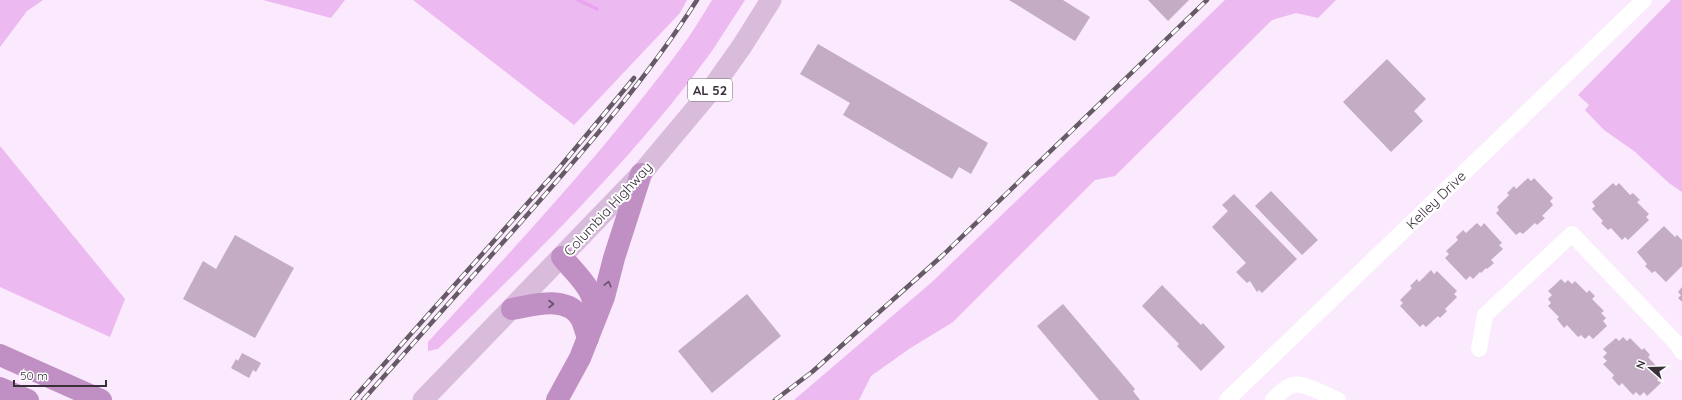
<svg xmlns="http://www.w3.org/2000/svg" width="1682" height="400" viewBox="0 0 1682 400" font-family="Quicksand,sans-serif">
<rect width="100%" height="100%" fill="#fbe9fd"/>
<g fill="#ecb9f0">
<path d="M0 0H43L27 11 0 47Z"/>
<path d="M263 0H345L331 18Z"/>
<path d="M413 0H687L680 13 574 125Z"/>
<path d="M712 0H745C734 17 723 34 712 51 633 160 534 255 438 349L428 351V342C515 247 604 152 681 48 692 33 702 16 712 0Z"/>
<path d="M1225 0H1336L1318 18 1296 13 1272 20 1115 176 1095 180 953 322 909 349 871 376 859 400H794L932 282Z"/>
<path d="M1671 0H1682V192L1669 183 1634 151 1604 130 1585 110 1589 105 1578 95Z"/>
<path d="M0 146 125 299 110 337 0 287Z"/>
</g>
<g fill="none" stroke-linecap="round" stroke-linejoin="round">
<path stroke="#e9a4ef" stroke-width="3.5" d="M578 0 597 9"/>
</g>
<g fill="#c3acc4">
<path d="M1009 0H1063L1090 17 1075 41Z"/>
<path d="M1148 0H1189L1168 21Z"/>
<path d="M818 44 988 143 971 174 959 167 952 179 843 115 850 103 800 74Z"/>
<path d="M1387 59 1426 99 1414 111 1423 121 1391 152 1343 102Z"/>
<path d="M1528 178 1531 181 1534 178 1553 198 1550 201 1553 205 1542 216 1545 218 1537 225 1535 223 1523 234 1520 232 1516 235 1496 213 1499 210 1497 207 1509 195 1507 193 1514 186 1516 189Z"/>
<path d="M1613 183 1616 186 1619 183 1630 195 1633 193 1640 200 1637 202 1649 214 1646 217 1649 220 1628 240 1625 237 1622 240 1611 228 1608 230 1601 223 1603 221 1592 209 1595 206 1592 202Z"/>
<path d="M1271 191 1318 240 1302 255 1255 206Z"/>
<path d="M1234 194 1297 259 1262 293 1259 290 1257 292 1250 281 1247 283 1236 272 1246 263 1212 227 1228 211 1222 205Z"/>
<path d="M1477 223 1481 227 1484 223 1502 243 1499 245 1503 249 1491 260 1494 263 1487 269 1486 268 1481 273 1480 272 1473 279 1470 276 1466 280 1445 258 1449 254 1446 251 1458 240 1456 237 1463 230 1466 233Z"/>
<path d="M1664 226 1675 237 1677 235 1682 240V266L1666 282 1655 271 1652 273 1645 266 1647 264 1637 252Z"/>
<path d="M235 235 294 268 255 338 183 299 203 261 216 269Z"/>
<path d="M1431 270 1434 274 1437 271 1457 291 1454 294 1457 297 1445 309 1447 311 1440 318 1438 316 1426 327 1423 324 1420 327 1400 306 1403 303 1400 300 1412 288 1410 286 1417 279 1419 282Z"/>
<path d="M1561 279 1565 283 1568 280 1572 284 1575 281 1587 293 1589 290 1595 296 1592 299 1604 311 1601 313 1606 318 1603 321 1607 326 1593 339 1589 335 1585 339 1581 335 1578 337 1567 325 1564 328 1557 319 1559 317 1548 306 1551 303 1548 299 1552 295 1548 291Z"/>
<path d="M1162 285 1201 325 1203 323 1225 347 1201 371 1177 346 1179 344 1142 306Z"/>
<path d="M1682 287V302L1678 298 1681 295 1678 292Z"/>
<path d="M747 294 781 336 712 393 678 351Z"/>
<path d="M1063 304 1135 389 1133 391 1140 400H1099L1037 326Z"/>
<path d="M1623 337 1627 341 1630 338 1642 350 1644 348 1650 355 1648 357 1659 369 1656 372 1661 376 1657 380 1661 383 1647 396 1644 392 1640 396 1636 392 1633 395 1622 383 1619 386 1612 378 1614 375 1603 364 1607 361 1603 357 1607 353 1603 349 1616 338 1619 341Z"/>
<path d="M242 353 261 363 256 372 253 370 249 378 231 368 236 359 238 361Z"/>
</g>
<g fill="none" stroke-linecap="round" stroke-linejoin="round">
<g stroke="#fff" stroke-width="16">
<path d="M1479 349 1485 315 1572 234 1678 345 1682 352"/>
<path d="M1227 400 1644 0"/>
<path d="M1273 400C1279 394 1285 387 1293 385 1304 382 1328 396 1338 400"/>
</g>
<path stroke="#d9bcdc" stroke-width="21" d="M423 400 641 174 708 94 742 46 771 0"/>
<g stroke="#c08fc4" stroke-width="22">
<path d="M562 257C579 278 598 291 594 319"/>
<path d="M512 309C534 305 569 294 582 320 584 326 586 332 588 338"/>
<path d="M0 355 101 400"/>
<path d="M0 388 28 400"/>
<path d="M557 400 580 358 604 297 614 258 641 174"/>
</g>
<g stroke="#655a66" stroke-width="4.5">
<g id="rail">
<path d="M352 400 559 168 634 78"/>
<path d="M363 400C418 338 473 276 528 214 588 146 648 77 697 0"/>
<path d="M775 400 812 372 943 255 1207 0"/>
</g>
</g>
<use href="#rail" stroke="#fff" stroke-width="3" stroke-dasharray="9" stroke-linecap="butt"/>
</g>
<defs><path id="oneway-chevron" d="M-2-3.5L2.5 0L-2 3.5" fill="none" stroke-width="1.6" stroke-linecap="round" stroke-linejoin="round"/></defs>
<g stroke="#68516a">
<use href="#oneway-chevron" transform="translate(608 284) rotate(-76)"/>
<use href="#oneway-chevron" transform="translate(551 304)"/>
</g>
<g text-anchor="middle" stroke-width="4" stroke-linejoin="round" paint-order="stroke">
<rect fill="#fff" stroke="#746e75" stroke-width="1" x="688" y="79" width="44" height="22" rx="3"/>
<g font-size="13" font-weight="bold" fill="#39303a">
<text x="710" y="95">AL 52</text>
</g>
<g font-size="14" fill="#39303a" stroke="#fff">
<text transform="translate(1436 200) rotate(-44)" y="5">Kelley Drive</text>
<text transform="translate(608 209) rotate(-47)" y="5">Columbia Highway</text>
</g>
</g>
<g transform="translate(1650 368) rotate(290)" stroke="#ffffff" stroke-width="3" paint-order="stroke">
<path d="M0-3L7 15L0 10L-7 15Z" fill="#39303a"/>
<text y="-6" font-size="11" font-weight="bold" text-anchor="middle" fill="#39303a">N</text>
</g>
<path d="M14 380v6h92v-6" fill="none" stroke="#39303a" stroke-width="2"/>
<text x="20" y="380" font-size="12" fill="#39303a" stroke="#ffffff" stroke-width="3" paint-order="stroke">50 m</text>
</svg>
